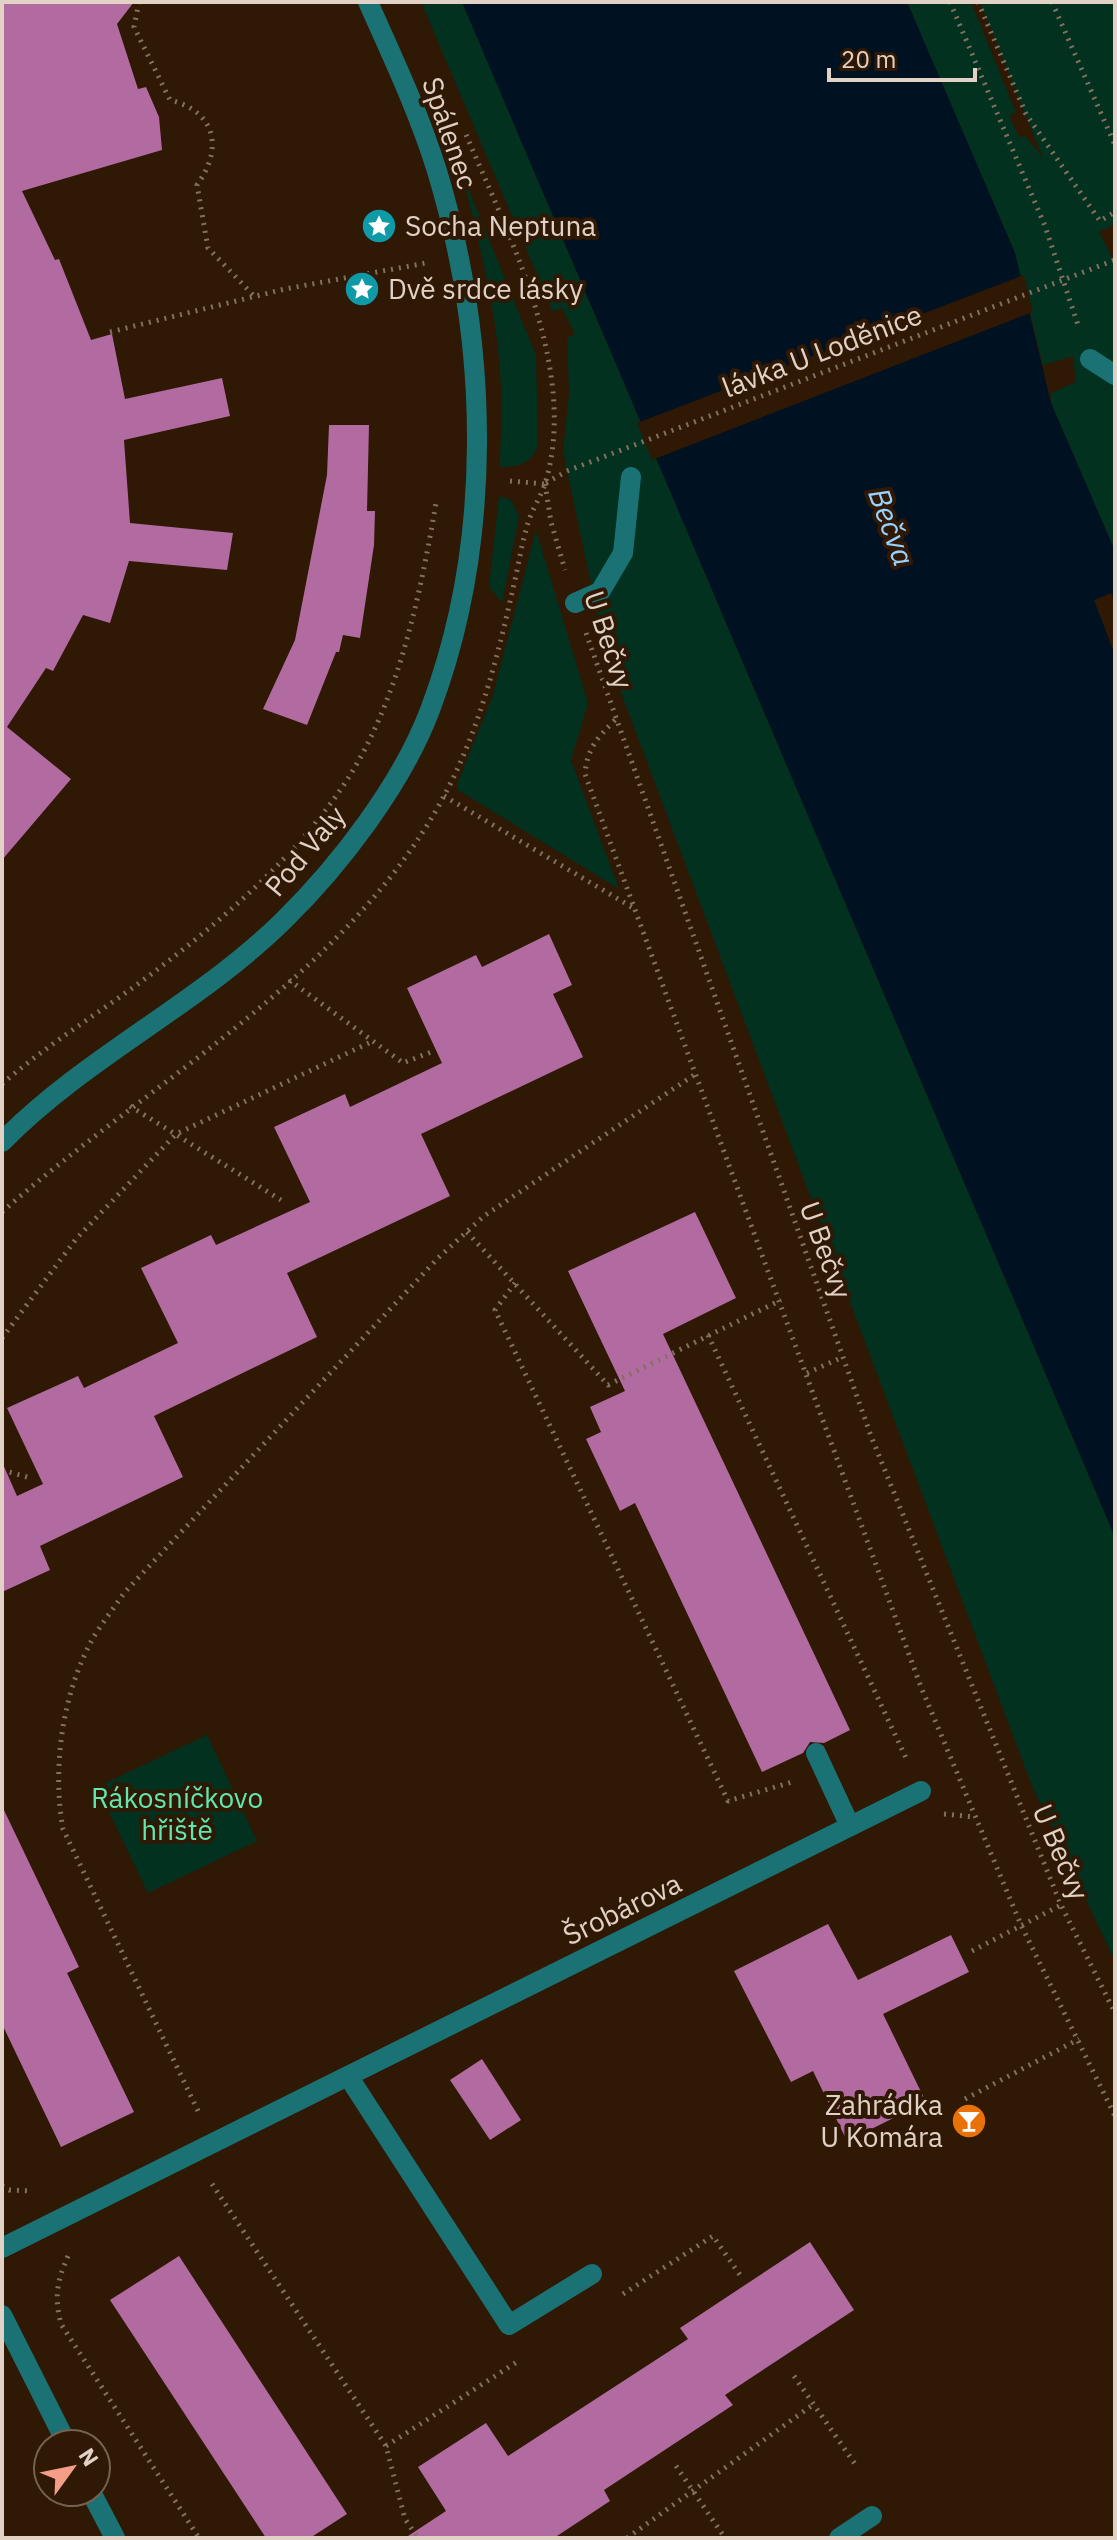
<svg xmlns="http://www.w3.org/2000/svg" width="1117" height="2540" viewBox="0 0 1117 2540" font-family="'IBM Plex Sans',sans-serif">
<rect width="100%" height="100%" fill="#2f1804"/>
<g fill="#023120">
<path d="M421 2H462L1115 1537V1961L1032 1786 606 653 563 452 569 393 567 338 575 334 562 308 553 312Z"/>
<path d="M907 2H971L1016 113 1009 115 1019 137 1025 136 1043 158 980 2H1115V224L1099 232 1115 263V551L1051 403V393L1076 382 1073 356 1043 365 1015 253Z"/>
<path d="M462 173 536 355 538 445C532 464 518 467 500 467 500 440 503 413 501 387 498 314 479 243 462 173Z"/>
<path d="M499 496 511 500 519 516 502 603 489 587Z"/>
<path d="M536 530 588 703 571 760 619 889 458 790V782L493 695Z"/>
<path d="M207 1735 257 1841 148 1893 97 1787Z"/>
</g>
<path fill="#012" d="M462 2H907L1015 253 1051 403 1115 551V603L1111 593 1094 600 1115 655V1537Z"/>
<path fill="#2f1804" d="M1024 275 1033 312 652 460 637 423Z"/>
<g fill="#b26ba0">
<path d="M2 2H134L117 24 138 89 146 87 159 117 162 150 22 191 55 260 59 259 91 340 112 334 125 399 222 378 230 416 124 440 130 523 233 533 227 570 129 561 110 623 83 615 53 671 46 668 7 727 71 779 2 860Z"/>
<path d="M329 425H369L367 511H375L374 545 360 638 343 635 339 652H336L307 725 263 709 295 640 327 475Z"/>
<path d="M549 934 572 985 553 994 583 1057 421 1134 450 1196 287 1273 317 1337 154 1416 183 1477 40 1546 50 1570 2 1592V1462L17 1496 43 1484 7 1408 78 1376 84 1388 178 1343 141 1268 211 1235 216 1245 310 1202 274 1127 345 1094 350 1107 442 1063 407 988 476 955 482 967Z"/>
<path d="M695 1212 736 1298 663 1334 850 1730 824 1743 810 1742 803 1753 762 1772 635 1503 620 1511 586 1439 601 1432 590 1407 625 1391 568 1271Z"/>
<path d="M2 1806 79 1967 67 1973 134 2112 61 2147 2 2024Z"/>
<path d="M828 1924 858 1980 951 1935 969 1972 883 2014 926 2102 847 2141 813 2071 791 2082 734 1971Z"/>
<path d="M482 2059 521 2120 490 2140 450 2080Z"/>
<path d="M810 2242 854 2310 725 2395 733 2405 604 2490 610 2501 554 2538H405L446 2511 418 2467 486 2423 508 2456 688 2339 680 2328Z"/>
<path d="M179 2256 347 2514 310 2538H266L110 2300Z"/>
</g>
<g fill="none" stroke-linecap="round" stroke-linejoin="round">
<g stroke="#847060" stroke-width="5" stroke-dasharray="2 6" stroke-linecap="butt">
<path d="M139 2 134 27 170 100C217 112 223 149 197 185L208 248 254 296"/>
<path d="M950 2 1045 226 1079 328"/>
<path d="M978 2 1026 114 1100 221 1115 212"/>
<path d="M1052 2 1115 145"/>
<path d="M110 332 285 289 426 263"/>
<path d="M510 481 545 484"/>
<path d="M546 483 567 471"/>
<path d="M545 484 551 522 565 570"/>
<path d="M586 633 871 1436 1061 1905 1115 2013"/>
<path d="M615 720C597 738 587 749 585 774L921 1687 1021 1925 1115 2116"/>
<path d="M444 796 635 909"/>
<path d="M289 980 403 1063 434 1051"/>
<path d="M2 1084C49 1043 104 1010 154 972 225 918 298 855 347 780 399 699 420 596 436 503"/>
<path d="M130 1106 281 1200"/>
<path d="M2 1212C149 1082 349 974 444 796 479 731 498 656 514 584 519 563 522 541 529 520 533 508 541 496 545 484 580 370 508 235 465 132"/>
<path d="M467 1232 608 1385 781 1300"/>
<path d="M515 1283 495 1310 728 1801 792 1782"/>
<path d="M708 1335 906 1758"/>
<path d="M2 1338 76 1239 176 1134 373 1041"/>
<path d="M807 1373 843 1357"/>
<path d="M2 1470 27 1477"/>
<path d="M944 1814 974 1817"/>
<path d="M972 1951 1061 1905"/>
<path d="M965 2099 1079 2039"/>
<path d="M198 2111 63 1829C52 1768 62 1694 93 1638 102 1623 114 1608 124 1593L438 1258 484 1216 697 1073"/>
<path d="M212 2184 386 2446 405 2519 418 2538"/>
<path d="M2 2186 9 2190 32 2191"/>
<path d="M68 2256C57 2281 54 2297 61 2324L199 2538"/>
<path d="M623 2294 713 2236 740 2275"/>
<path d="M794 2376 855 2464"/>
<path d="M386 2446 520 2360"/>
<path d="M676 2466 725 2538"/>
<path d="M627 2538 814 2404"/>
</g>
<g stroke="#1a7274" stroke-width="20">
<path d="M1090 359 1115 375"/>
<path d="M575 603 600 592 623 553 631 477"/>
<path d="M2 1142C85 1057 199 1004 284 920 340 865 402 784 430 710 494 541 489 343 437 171 419 113 393 58 368 2"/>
<path d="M816 1753 850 1826"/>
<path d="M348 2076 509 2325 592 2274"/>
<path d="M2 2248 921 1791"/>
<path d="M2 2315 67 2444"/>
<path d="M91 2492 115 2538"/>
<path d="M839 2538 872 2516"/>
</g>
<path stroke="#847060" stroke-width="5" stroke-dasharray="2 6" stroke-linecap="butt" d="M567 471 1115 260"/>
</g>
<defs>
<g id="sight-disc" transform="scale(1.8)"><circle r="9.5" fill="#0f9aa8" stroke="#2f1804"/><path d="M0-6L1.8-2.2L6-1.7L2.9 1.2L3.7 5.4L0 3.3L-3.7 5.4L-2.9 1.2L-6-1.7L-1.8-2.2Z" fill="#fff"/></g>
<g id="bar-disc" transform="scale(1.8)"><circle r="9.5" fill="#e8710a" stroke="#2f1804"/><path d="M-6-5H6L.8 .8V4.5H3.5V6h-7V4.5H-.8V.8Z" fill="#fff"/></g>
</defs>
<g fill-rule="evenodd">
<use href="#sight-disc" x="379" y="226"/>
<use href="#sight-disc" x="362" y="289"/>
<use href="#bar-disc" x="969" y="2121"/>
</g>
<g text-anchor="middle" stroke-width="8" stroke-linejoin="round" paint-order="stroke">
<g font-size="28" fill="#e2d2c6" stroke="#2f1804">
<text transform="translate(450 133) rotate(71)" y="10">Spálenec</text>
<text transform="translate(822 351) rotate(-21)" y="10">lávka U Loděnice</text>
<text transform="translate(609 640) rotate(72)" y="10">U Bečvy</text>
<text transform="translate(305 851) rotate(-50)" y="10">Pod Valy</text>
<text transform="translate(826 1250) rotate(70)" y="10">U Bečvy</text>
<text transform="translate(1061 1852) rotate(67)" y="10">U Bečvy</text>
<text transform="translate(622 1909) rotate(-26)" y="10">Šrobárova</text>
</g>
<g font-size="28" fill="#e2d2c6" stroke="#2f1804" text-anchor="start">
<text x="405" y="236">Socha Neptuna</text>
<text x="388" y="299">Dvě srdce lásky</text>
<text x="943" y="2115" text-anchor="end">Zahrádka<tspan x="943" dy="32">U Komára</tspan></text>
</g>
<g font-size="28" fill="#5fe7af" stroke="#2f1804">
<text x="177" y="1808">Rákosníčkovo<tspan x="177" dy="32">hřiště</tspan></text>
</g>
<g font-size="30" font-style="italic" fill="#98d2ff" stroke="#2f1804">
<text transform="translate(891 527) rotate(70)" y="10">Bečva</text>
</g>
</g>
<rect width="1117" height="2540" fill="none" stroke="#e2d2c6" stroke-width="8"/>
<g transform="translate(72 2468) rotate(57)"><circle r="38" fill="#2f1804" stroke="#776252" stroke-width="2"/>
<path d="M0-6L14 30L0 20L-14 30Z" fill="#f49e88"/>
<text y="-12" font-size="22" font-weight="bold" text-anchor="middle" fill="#e2d2c6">N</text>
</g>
<path d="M829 68v12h146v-12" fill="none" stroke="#e2d2c6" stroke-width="4"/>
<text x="841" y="68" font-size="24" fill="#e2d2c6" stroke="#2f1804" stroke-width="6" paint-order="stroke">20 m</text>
</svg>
